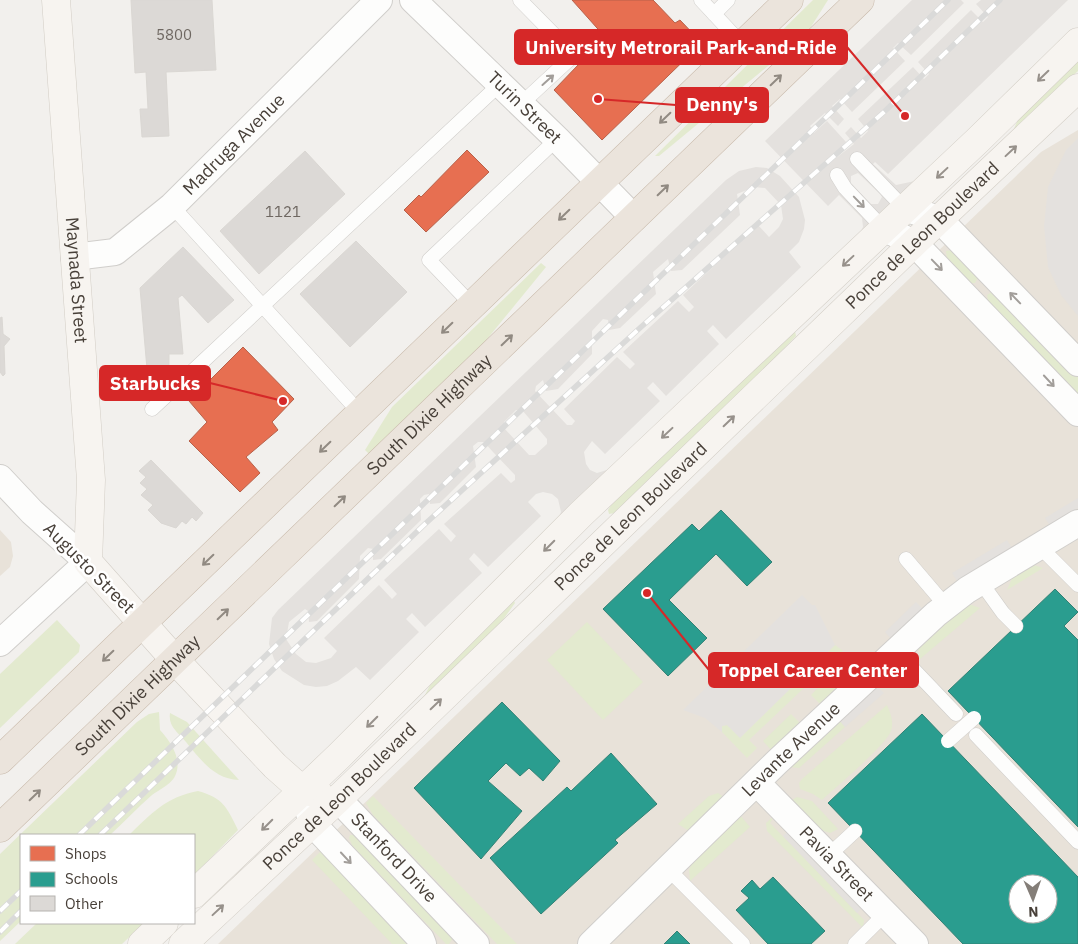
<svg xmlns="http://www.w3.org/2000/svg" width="1078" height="944" viewBox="0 0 1078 944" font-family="'IBM Plex Sans',sans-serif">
<rect width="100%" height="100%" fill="#f2f0ed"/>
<g fill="#e8e2d9" fill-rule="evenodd">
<path d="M1078 130V944H218L1041 152ZM1018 884H1048V914H1018Z"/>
<path d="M0 530 11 542 13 556 10 567 0 576Z"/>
</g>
<g fill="#e3eacf">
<path d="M813 0H828L809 30 791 47 659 156H655Z"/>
<path d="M1078 60V71L1013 131 1019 117Z"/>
<path d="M952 250 978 277 975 283H970L947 258 946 251Z"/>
<path d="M541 263 546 267 483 344 369 454 365 450 392 407Z"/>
<path d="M992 292 1078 374V395L988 301 987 295Z"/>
<path d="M795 331 796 336 772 361 615 513 609 514 608 510 613 502Z"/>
<path d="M1034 565 1043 568 1007 590 1013 576Z"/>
<path d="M513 599 515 603 497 628 425 698 424 697 432 681Z"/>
<path d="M969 604 980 608 920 659 918 647Z"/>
<path d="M57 620 80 645 79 652 0 728V674Z"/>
<path d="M587 622 643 682 603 720 547 660Z"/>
<path d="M835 645 843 651 749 740 757 748 747 758 722 732V726L727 725 740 737Z"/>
<path d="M849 656 852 670 848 679 821 705 811 695Z"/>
<path d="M887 705C891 714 894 722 891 731 886 745 835 788 822 800L813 794 800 789 799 783 802 779Z"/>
<path d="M159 712 160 730C171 742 184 761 174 778 169 785 159 790 152 795 138 807 124 822 110 835H21V921L0 941V854L137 722 149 714Z"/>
<path d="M170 713 187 722 239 780C214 779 201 760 186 742 178 732 168 727 170 713Z"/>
<path d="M791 714 801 724 772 751 763 741Z"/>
<path d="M839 720 845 727 799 768 790 767Z"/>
<path d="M198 791C223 798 227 807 238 830L194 875V835H129C152 813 166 797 198 791Z"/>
<path d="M718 793 725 798 689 831 678 824 709 796Z"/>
<path d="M373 796 517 944H497L373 815 366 803Z"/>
<path d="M797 797 812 801 838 829 830 833 821 830 792 800Z"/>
<path d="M740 815 750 827 690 881 689 870 692 863Z"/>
<path d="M774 816 770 823 864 920 863 928 767 831 766 823Z"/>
<path d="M350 835H357L453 938 449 944H446L352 845 349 838Z"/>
<path d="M321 851 411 944H392L312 860Z"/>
<path d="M37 923H144L122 944H15Z"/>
</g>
<g fill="#e4e1de" fill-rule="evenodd">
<path d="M912 0H961L964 3 911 55 898 43 893 48 905 61 852 112 840 99 832 106 844 119 838 126 825 113 810 126 814 133 827 121 846 142 833 155 836 158 854 144 845 133 851 127 861 138 868 131 858 119 913 67 924 79 929 74 918 62 971 10 983 22 988 17 976 4 981 0H1068L888 174 875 162 873 164 896 185 915 181 860 233 863 227 862 218 839 195 828 206 765 141ZM858 173 880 194 882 197 878 204H871L851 183V176Z"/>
<path d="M1078 138V316L1061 295 1048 267 1044 226 1048 187 1066 150Z"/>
<path d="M756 167 767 168 780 176 799 197 805 220 804 229 799 242 789 252 801 267 726 339 713 325 707 331 719 344 666 396 653 382 647 388 660 401 605 454 592 441 584 452 586 464 590 470 597 473 610 469 558 519 561 512 558 499 552 494 543 492 536 494 528 502 541 516 488 567 474 553 469 559 482 573 425 627 412 613 406 619 419 632 370 680 356 667 338 681 327 686 316 687 304 685 282 671 274 659 269 644 272 618 278 610 726 180 739 171ZM754 187 765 188 781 205 783 219 779 227 769 237 758 225 683 295 694 307 689 312 678 301 623 352 635 364 630 369 617 357 564 409 575 421 572 425H567L535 391 536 386 543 380 546 391 558 389 592 354V331L603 319 608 320 609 330 620 328 656 294 653 272 668 259 671 271 682 270 740 215 737 194ZM516 410H522L547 439V444L535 455H529L504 428V422ZM478 442H484L493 452 515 475V480L511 483 501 473 444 524 456 536 451 542 439 529 384 580 397 594 392 599 379 585 324 638 337 651 331 658 316 663 306 662 296 654 286 639 289 622 305 609 308 611 309 622 317 621 359 579 360 556 368 548 373 549V560L381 559 421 520 420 499 424 495 429 494 430 504 440 503 476 467 473 446Z"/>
<path d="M1078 498V508L1050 526 1045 518Z"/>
<path d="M1007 540 1012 548 957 581 952 573Z"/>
<path d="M802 595 812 605H815L835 645 740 738 727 725 722 726V732L705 718 683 710Z"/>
<path d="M916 602 923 609 891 639 885 632Z"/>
<path d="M877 686 884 693 845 727 839 720Z"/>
<path d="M789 830 863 907 857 913 783 836Z"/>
</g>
<g fill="#e76f51" stroke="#b7614a">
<path d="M572 0H653L675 23 680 20 702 43 602 140 554 90 605 37Z"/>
<path d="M467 150 489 172 426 232 404 210 419 195 421 197Z"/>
<path d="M243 347 294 399 272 422 278 430 246 457 260 473 240 492 189 441 207 422 189 401Z"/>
</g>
<g fill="#2a9d8f" stroke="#338175" fill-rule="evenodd">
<path d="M721 510 772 562 747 586 716 554 669 600 707 638 668 676 603 609 692 524 699 531Z"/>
<path d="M1055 589 1078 612 1064 626 1078 640V827L948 691Z"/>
<path d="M502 702 560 761 543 781 529 768 520 776 506 763 488 781 522 811 481 859 414 788Z"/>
<path d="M922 714 1078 877V944H963L828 803ZM1018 884H1048V914H1018Z"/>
<path d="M611 753 657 804 615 840 618 843 541 914 490 858 567 787 571 791Z"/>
<path d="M773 877 825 931 811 944H768L736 910 749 898 741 891 752 880 760 889Z"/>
<path d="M677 931 690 944H664Z"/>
</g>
<g fill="#dcd9d6" stroke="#dad7d3">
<path d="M131 0H212L216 70 166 72 169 136 142 137 140 109H148L146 72 135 73Z"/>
<path d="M305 151 345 194 259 274 220 231Z"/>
<path d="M356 241 407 292 350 347 300 294Z"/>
<path d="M183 247 234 300 208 323 182 295 178 298 183 354H169V366L147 369 140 288Z"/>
<path d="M2 317 3 334 10 339 4 346 5 374 3 376 0 372V318Z"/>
<path d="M151 460 203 513 196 521 192 517 186 524 182 521 176 528 161 523 148 510 153 505 141 495 147 489 140 483 146 477 139 471Z"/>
</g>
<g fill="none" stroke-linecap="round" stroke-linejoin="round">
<g stroke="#d0cecb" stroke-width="15">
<g id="lane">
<path d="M520 0 574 55 521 104"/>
<path d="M701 0 742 44"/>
<path d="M714 14 728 0"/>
<path d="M857 159 904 208"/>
<path d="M837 175 845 188 883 228"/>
<path d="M172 206 360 413"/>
<path d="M471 304 429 260 557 139"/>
<path d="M152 409 500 84"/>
<path d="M1039 546 1078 585"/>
<path d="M906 559 946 606"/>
<path d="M980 581 1003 613 1016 626"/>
<path d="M896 651 956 714"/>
<path d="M976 735 1078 842"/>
<path d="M829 855 855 831"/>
<path d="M668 869 743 944"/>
<path d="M855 944 886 913"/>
</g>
</g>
<g stroke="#d0cecb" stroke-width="28">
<g id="street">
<path id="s1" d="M413 0 557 139 634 218"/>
<path d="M904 208 939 219 1078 363"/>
<path d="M883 228 914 243 1078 413"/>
<path id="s2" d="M74 257 115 252 172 206 379 0"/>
<path d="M0 478 32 512 88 562 0 643"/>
<path id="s3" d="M758 784 915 944"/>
<path d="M302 790 312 823 421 939 423 944"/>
<path id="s4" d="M338 799 476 944"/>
<path id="s5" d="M591 944 777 762 936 614 967 590 1078 523"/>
</g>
</g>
<g stroke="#d2cdc5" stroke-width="29">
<g id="secondary">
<path id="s6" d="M56 0 91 480 88 562 175 660 275 766 302 790 319 794"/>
<path d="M194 894 339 756 581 514 978 140 1078 42"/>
<path d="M142 944 164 923"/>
<path id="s7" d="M183 944 338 799 914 243 1078 88"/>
</g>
</g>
<g stroke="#c8b9aa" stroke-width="29">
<g id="highway">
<path d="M0 760 789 0"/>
<path id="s8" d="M0 828 860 0"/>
</g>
</g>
<use href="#lane" stroke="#fdfdfc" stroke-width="14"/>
<use href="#street" stroke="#fdfdfc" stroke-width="26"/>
<use href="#secondary" stroke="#f7f4f0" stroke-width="28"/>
<use href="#highway" stroke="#ebe4dc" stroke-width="28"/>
<g stroke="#dadad9" stroke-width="5.5">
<g id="rail">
<path d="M79 835 948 0"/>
<path d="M100 835 425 524 641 327 884 112 1000 0"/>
<path d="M0 911 21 891"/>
<path d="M0 932 21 911"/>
</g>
</g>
<use href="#rail" stroke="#fff" stroke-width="4" stroke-dasharray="11" stroke-linecap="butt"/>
<g stroke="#d0cecb" stroke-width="15" stroke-linecap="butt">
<path id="lane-bridge" d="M948 741 974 718"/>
</g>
<use href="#lane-bridge" stroke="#fdfdfc" stroke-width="14"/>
</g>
<defs><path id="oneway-shaft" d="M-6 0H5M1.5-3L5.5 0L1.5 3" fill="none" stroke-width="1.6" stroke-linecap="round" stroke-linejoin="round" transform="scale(1.25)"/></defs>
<g stroke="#97918b">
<use href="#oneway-shaft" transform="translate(1043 76) rotate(136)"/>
<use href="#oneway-shaft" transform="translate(1011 151) rotate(-43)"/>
<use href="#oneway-shaft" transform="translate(942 173) rotate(137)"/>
<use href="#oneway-shaft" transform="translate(848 261) rotate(137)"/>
<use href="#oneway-shaft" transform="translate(729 421) rotate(-44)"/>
<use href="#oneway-shaft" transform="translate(667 433) rotate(137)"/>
<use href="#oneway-shaft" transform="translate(549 546) rotate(135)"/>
<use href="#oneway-shaft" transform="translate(436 704) rotate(-44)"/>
<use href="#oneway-shaft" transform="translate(372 722) rotate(135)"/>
<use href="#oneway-shaft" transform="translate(267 825) rotate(135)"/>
<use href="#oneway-shaft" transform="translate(218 910) rotate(-43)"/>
</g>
<g stroke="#a29e9a">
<use href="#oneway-shaft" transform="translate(548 80) rotate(-42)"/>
<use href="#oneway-shaft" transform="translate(859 202) rotate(46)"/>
<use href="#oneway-shaft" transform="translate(937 265) rotate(46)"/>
<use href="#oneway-shaft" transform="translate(1015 298) rotate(-134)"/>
<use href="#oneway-shaft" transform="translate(1049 381) rotate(47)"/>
<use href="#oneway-shaft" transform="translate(346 858) rotate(47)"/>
</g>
<g stroke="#918a82">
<use href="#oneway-shaft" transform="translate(776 80) rotate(-44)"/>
<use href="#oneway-shaft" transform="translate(665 118) rotate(136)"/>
<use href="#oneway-shaft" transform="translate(663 190) rotate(-44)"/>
<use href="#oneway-shaft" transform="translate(564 215) rotate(136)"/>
<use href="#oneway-shaft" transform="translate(447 328) rotate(136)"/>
<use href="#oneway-shaft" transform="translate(507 340) rotate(-44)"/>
<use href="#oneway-shaft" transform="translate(325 447) rotate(136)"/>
<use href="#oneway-shaft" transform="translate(340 501) rotate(-44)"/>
<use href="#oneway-shaft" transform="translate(208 560) rotate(136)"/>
<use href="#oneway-shaft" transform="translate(223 614) rotate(-44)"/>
<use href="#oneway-shaft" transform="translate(108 656) rotate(136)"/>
<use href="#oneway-shaft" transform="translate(35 795) rotate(-44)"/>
</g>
<g text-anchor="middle" stroke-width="5" stroke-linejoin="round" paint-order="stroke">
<g font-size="15" fill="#6e6761">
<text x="174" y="40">5800</text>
<text x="283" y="217">1121</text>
</g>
<g font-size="18" fill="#484039" stroke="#fff">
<text dy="6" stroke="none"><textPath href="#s1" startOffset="155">Turin Street</textPath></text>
<text dy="6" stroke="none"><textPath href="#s2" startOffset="202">Madruga Avenue</textPath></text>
<text dy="6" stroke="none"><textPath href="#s7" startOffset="1024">Ponce de Leon Boulevard</textPath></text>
<text dy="6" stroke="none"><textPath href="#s6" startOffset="281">Maynada Street</textPath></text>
<text dy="6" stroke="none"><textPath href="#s8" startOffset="596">South Dixie Highway</textPath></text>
<text dy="6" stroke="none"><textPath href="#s7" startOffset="619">Ponce de Leon Boulevard</textPath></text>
<text transform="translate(89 568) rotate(45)" y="6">Augusto Street</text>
<text dy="6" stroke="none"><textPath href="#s8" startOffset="191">South Dixie Highway</textPath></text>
<text dy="6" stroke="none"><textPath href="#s5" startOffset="279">Levante Avenue</textPath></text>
<text dy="6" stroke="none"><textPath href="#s7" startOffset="215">Ponce de Leon Boulevard</textPath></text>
<text dy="6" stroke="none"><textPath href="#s4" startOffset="81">Stanford Drive</textPath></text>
<text dy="6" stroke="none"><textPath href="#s3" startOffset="112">Pavia Street</textPath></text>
</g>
</g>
<path fill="none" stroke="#d62828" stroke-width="2" d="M905 116L847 47M598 99L676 105M283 401L210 383M647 593L709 670"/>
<g fill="#d62828" stroke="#fff" stroke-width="2">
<circle cx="905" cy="116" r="5"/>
<circle cx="598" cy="99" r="5"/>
<circle cx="283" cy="401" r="5"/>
<circle cx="647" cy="593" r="5"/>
</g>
<g fill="#d62828" stroke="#d62828" stroke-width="2">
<rect x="515" y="30" width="332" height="34" rx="5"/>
<rect x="676" y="88" width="92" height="34" rx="5"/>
<rect x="100" y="366" width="110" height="34" rx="5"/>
<rect x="709" y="653" width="209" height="34" rx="5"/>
</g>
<g font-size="19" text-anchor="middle" font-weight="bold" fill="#fff">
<text x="681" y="54">University Metrorail Park-and-Ride</text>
<text x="722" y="111">Denny's</text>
<text x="155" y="390">Starbucks</text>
<text x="813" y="677">Toppel Career Center</text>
</g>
<rect x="20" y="834" width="175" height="90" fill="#ffffff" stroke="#b6b3b0"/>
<rect x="30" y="846" width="25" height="15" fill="#e76f51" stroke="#b6b3b0"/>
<text x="65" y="859" font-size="15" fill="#484039">Shops</text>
<rect x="30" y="872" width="25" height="15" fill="#2a9d8f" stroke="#b6b3b0"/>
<text x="65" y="884" font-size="15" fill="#484039">Schools</text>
<rect x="30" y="896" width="25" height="15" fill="#dcd9d6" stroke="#b6b3b0"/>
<text x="65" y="909" font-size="15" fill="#484039">Other</text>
<g transform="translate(1033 899) rotate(178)"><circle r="24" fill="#ffffff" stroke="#b6b3b0"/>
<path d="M0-4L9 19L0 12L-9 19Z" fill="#847e78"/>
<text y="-8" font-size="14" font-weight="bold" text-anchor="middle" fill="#484039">N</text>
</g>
</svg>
